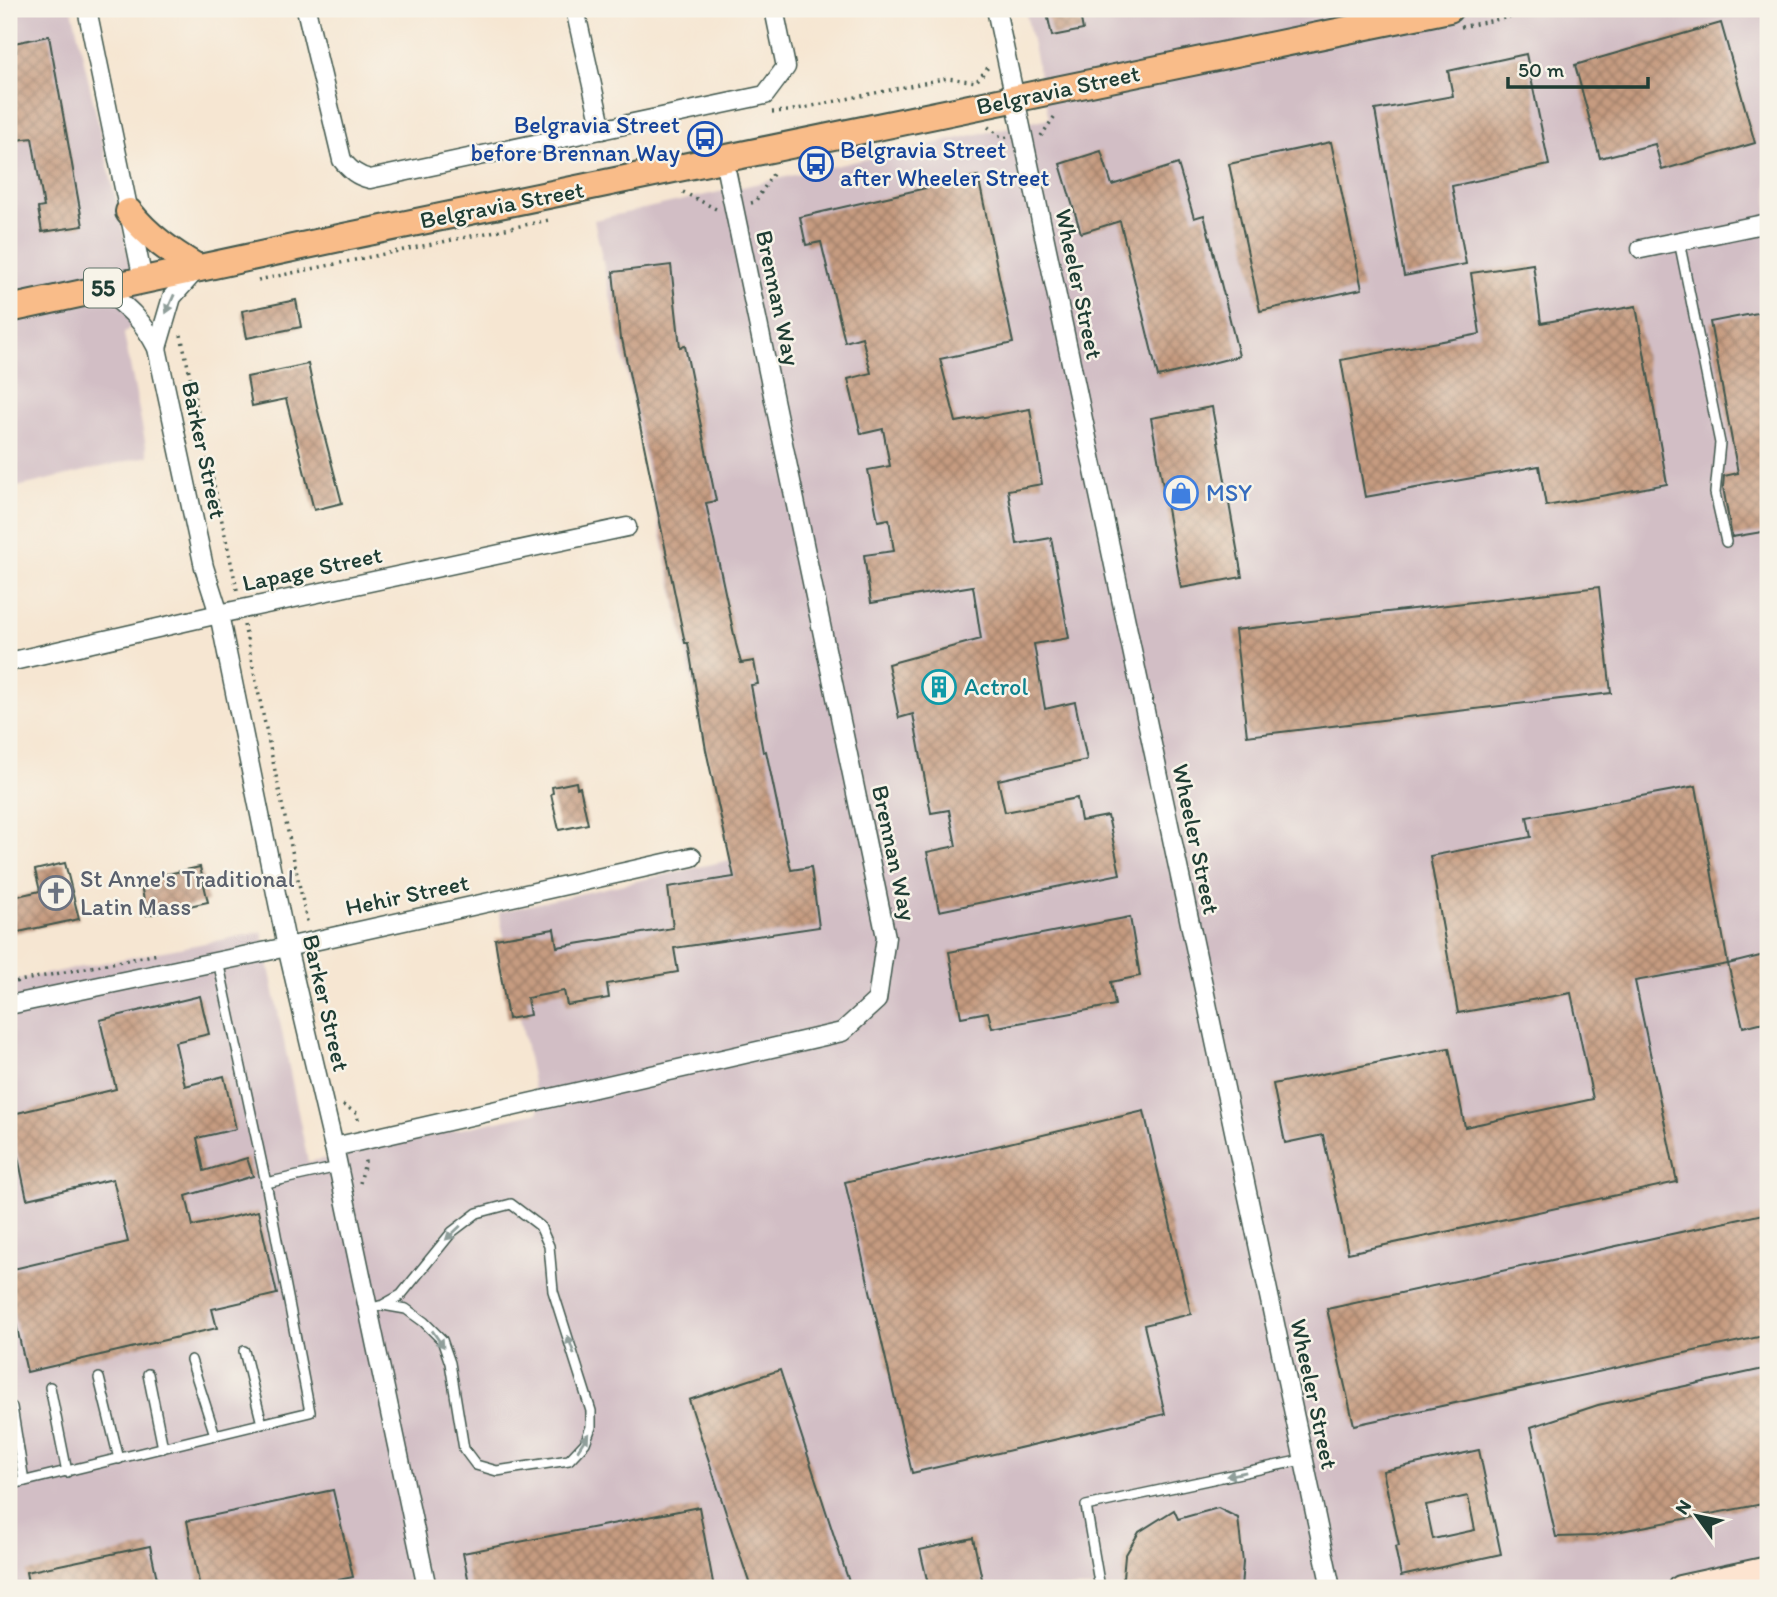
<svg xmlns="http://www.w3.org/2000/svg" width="1777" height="1597" viewBox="0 0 1777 1597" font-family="Itim,sans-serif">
<defs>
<pattern id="building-cross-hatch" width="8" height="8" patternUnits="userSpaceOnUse" patternTransform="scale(1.75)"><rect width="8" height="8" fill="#c69b80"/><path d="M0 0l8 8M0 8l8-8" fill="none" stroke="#a0806a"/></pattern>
</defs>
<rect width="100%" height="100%" fill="#f7f3e8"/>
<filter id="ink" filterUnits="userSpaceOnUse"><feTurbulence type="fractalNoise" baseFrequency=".0143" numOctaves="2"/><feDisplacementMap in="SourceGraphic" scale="14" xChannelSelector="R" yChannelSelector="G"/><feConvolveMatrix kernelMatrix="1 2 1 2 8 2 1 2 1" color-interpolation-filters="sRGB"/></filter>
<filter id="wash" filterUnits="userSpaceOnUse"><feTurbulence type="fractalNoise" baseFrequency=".00686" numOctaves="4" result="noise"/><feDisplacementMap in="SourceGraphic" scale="28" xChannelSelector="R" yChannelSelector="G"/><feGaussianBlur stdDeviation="1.57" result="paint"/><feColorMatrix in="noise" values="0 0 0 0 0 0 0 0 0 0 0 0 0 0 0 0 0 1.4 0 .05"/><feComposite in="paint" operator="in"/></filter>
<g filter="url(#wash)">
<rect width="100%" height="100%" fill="#f6e6d2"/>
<g fill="#d2bec5">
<path d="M9 9H72L142 313 124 334 148 456 9 489Z"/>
<path d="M1025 9H1768V1588H9V981L262 932 308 1162 539 1112 499 912 730 860 594 220 1049 118Z"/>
</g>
<g id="blocks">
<g fill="url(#building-cross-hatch)" fill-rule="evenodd">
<path d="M1046 9H1079L1083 30 1052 36Z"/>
<path d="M1721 23 1755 143 1662 170 1655 144 1600 158 1575 65Z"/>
<path d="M49 36 83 226 42 232 38 208 44 207 32 138 9 141V55L16 52 14 43Z"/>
<path d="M1526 54 1549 165 1452 186 1466 264 1404 276 1375 110 1453 96 1448 71Z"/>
<path d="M1331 142 1362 289 1260 311 1229 164Z"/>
<path d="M1101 151 1112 185 1178 164 1194 218 1204 215 1239 356 1158 377 1120 221 1081 233 1060 164Z"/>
<path d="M978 176 1013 343 940 359 956 422 1030 409 1042 484 1008 490 1017 544 1051 538 1069 638 1034 644 1045 709 1075 702 1087 760 998 780 1005 812 1077 798 1081 821 1108 816 1120 874 939 911 927 852 956 846 949 810 931 813 913 714 899 718 888 664 981 639 973 586 871 603 864 555 894 551 889 519 878 521 868 470 890 466 883 429 861 434 848 379 871 373 862 337 845 342 821 242 806 245 800 217Z"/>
<path d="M1533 264 1541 323 1636 306 1667 484 1546 506 1539 466 1365 497 1341 360 1480 334 1471 273Z"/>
<path d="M671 265 680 347 685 346 716 501 706 503 736 644 741 663 754 661 758 684 751 685 763 752 766 751 791 870 811 867 819 927 674 948 678 972 607 984 609 998 567 1005 564 991 527 998 530 1015 508 1019 495 939 554 929 557 947 673 928 668 887 734 877 706 750 688 643H685L622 339H620L613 272Z"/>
<path d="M296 300 301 327 247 338 242 311Z"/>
<path d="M1768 311V531L1732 537 1723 487 1724 476 1738 473 1710 322Z"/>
<path d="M308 364 318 411 342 503 314 510 286 399 252 406 247 377Z"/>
<path d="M1212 407 1242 577 1181 588 1151 418Z"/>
<path d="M1599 587 1611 693 1247 736 1235 630Z"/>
<path d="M576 782 577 788 580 787 588 824 559 830 551 794 553 793 552 787Z"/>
<path d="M1696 786 1728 964 1635 981 1677 1182 1348 1253 1323 1135 1285 1143 1273 1084 1449 1048 1465 1127 1593 1099 1571 993 1458 1013 1430 856 1531 837 1527 817Z"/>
<path d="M65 863 79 919 9 934V898L40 891 35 870Z"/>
<path d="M200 867 208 902 147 915 140 880Z"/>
<path d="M1130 917 1140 976 1111 982 1115 1005 992 1028 988 1012 961 1017 949 952Z"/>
<path d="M1768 954V1021L1743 1027 1728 964Z"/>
<path d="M200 996 209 1034 175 1042 185 1086 224 1076 236 1129 197 1138 204 1171 247 1158 253 1176 186 1196 193 1226 258 1211 277 1294 212 1309 217 1328 27 1372 9 1293V1270L128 1242 113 1179 27 1199 9 1115 116 1089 100 1020Z"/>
<path d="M1144 1111 1191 1314 1144 1325 1165 1414 912 1473 845 1182Z"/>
<path d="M1768 1213V1335L1354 1425 1327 1309Z"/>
<path d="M1768 1368V1503L1595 1536 1556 1537 1531 1427 1598 1405Z"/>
<path d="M780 1370 851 1588H751L725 1510 689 1400Z"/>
<path d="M1479 1450 1501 1554 1401 1576 1395 1547 1399 1546 1383 1471ZM1468 1496 1475 1530 1433 1539 1426 1505Z"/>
<path d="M333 1490 353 1577 300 1588H200L187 1521Z"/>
<path d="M699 1507 714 1588H470L463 1553Z"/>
<path d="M1218 1508 1238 1518 1243 1562 1241 1588H1122L1125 1556 1139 1532 1174 1510 1178 1519Z"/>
<path d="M973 1538 984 1588H929L920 1550Z"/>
<path d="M150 1546 159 1588H29L26 1572Z"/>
</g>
</g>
</g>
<g filter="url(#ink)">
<use href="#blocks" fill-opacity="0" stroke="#3f564c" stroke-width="2"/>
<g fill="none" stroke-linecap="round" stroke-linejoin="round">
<g stroke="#3f564c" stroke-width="12">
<g id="lane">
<path d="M1679 241 1720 443 1715 493 1726 542"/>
<path d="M218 961 266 1183 338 1167"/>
<path d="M368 1309 383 1305 401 1295 452 1232 477 1213 511 1204 540 1226 549 1246 553 1291 591 1411V1427L585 1443 569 1460 497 1471 476 1465 464 1449 450 1363 442 1340 424 1322 406 1309 383 1305"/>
<path d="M244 1351 262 1424"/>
<path d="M191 1360 215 1435"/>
<path d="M148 1374 163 1448"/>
<path d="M99 1378 119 1459"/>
<path d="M50 1387 67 1472"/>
<path d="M12 1407 24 1481"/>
<path d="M9 1485 310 1412 266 1183"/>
<path d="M1100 1588 1086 1506 1302 1460"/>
</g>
</g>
<g stroke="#3f564c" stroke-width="21">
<g id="street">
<path d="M87 9 143 280"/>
<path d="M306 9 342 160C350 170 357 176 370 179L765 95 786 67 774 9"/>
<path d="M575 9 602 130"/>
<path d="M996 9 1331 1588"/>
<path d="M1641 249 1768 223"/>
<path d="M103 288C128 308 143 320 157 348L204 567 219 614 287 947 334 1147 427 1588"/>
<path d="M157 348 172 297 197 269"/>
<path d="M9 662 219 614 627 527"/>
<path d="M9 1005 287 947 692 857"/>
<path d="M334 1147 842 1032 877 1000 886 937 724 160"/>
</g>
</g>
<g stroke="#3f564c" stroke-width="28">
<path id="secondary" d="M1680 1588 1768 1569"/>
</g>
<g stroke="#3f564c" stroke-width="30">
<g id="primary">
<path d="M129 212C148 236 171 252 198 268"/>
<path d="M9 309 344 237 1449 9"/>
</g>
</g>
<g stroke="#3f564c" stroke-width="3.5" stroke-dasharray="2 5" stroke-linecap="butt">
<path d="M1461 27 1548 9"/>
<path d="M772 112 788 111 948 78 976 82 990 65"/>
<path d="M988 127 1002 138 1008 137"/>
<path d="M1041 136 1057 113"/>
<path d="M683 192 716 209"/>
<path d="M751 203 755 202 775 171"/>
<path d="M258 280 549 220"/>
<path d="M181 335 238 594"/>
<path d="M244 625 308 926"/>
<path d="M9 983 158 954"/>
<path d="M343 1105 357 1113 359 1124"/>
<path d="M360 1183 365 1162 364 1156"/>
</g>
<use href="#lane" stroke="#fff" stroke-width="9"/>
<use href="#street" stroke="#fff" stroke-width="18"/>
<use href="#secondary" stroke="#fde4d0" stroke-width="24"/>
<use href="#primary" stroke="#f9bc89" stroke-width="26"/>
</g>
<defs><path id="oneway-solid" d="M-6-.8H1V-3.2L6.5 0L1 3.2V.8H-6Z" transform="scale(1.75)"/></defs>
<g fill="#8f9e9a">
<use href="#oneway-solid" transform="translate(170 304) rotate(114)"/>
<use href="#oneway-solid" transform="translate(453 1233) rotate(137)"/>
<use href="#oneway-solid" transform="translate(438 1339) rotate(55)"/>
<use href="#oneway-solid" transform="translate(571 1345) rotate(-109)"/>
<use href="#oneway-solid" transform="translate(583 1442) rotate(-57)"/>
<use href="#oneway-solid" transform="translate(1236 1474) rotate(168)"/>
</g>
</g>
<defs>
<g id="bus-ring" transform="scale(1.75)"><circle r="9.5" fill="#f7f3e8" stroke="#1a4fb4" stroke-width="1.5"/><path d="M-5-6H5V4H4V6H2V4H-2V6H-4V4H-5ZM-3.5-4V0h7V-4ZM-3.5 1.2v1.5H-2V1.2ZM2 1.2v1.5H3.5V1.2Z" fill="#1a4fb4"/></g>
<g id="shop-ring" transform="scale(1.75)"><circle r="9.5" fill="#f7f3e8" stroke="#3f7fe0" stroke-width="1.5"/><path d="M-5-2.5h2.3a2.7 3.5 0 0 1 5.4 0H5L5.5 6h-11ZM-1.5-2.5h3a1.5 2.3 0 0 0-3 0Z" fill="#3f7fe0"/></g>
<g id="building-ring" transform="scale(1.75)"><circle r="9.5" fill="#f7f3e8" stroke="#0f9aa8" stroke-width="1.5"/><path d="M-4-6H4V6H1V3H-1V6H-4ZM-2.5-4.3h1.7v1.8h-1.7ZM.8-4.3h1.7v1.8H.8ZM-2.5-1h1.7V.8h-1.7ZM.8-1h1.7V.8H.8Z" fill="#0f9aa8"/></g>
<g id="church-ring" transform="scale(1.75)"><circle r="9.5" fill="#f7f3e8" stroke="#6b7280" stroke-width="1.5"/><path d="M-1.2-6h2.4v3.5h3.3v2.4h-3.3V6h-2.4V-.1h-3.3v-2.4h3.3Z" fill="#6b7280"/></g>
</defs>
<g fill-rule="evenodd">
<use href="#bus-ring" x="705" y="139"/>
<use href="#bus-ring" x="816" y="164"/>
<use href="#shop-ring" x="1181" y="493"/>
<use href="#building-ring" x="939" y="687"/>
<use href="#church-ring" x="56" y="893"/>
</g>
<g text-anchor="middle" stroke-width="5" stroke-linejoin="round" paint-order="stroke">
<rect fill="#f7f3e8" stroke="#60746a" stroke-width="2" x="84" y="268.5" width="38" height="39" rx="5"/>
<g font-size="23" font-weight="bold" fill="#1f3d34">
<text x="103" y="296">55</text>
</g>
<g font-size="24" fill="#1f3d34" stroke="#f7f3e8">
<text transform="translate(1058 90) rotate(-12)" y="8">Belgravia Street</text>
<text transform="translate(502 205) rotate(-11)" y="8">Belgravia Street</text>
<text transform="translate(1079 284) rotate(78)" y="8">Wheeler Street</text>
<text transform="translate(778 298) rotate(78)" y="8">Brennan Way</text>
<text transform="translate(204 450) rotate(78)" y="8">Barker Street</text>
<text transform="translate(312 569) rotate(-12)" y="8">Lapage Street</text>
<text transform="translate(1196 839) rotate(78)" y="8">Wheeler Street</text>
<text transform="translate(894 853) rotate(78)" y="8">Brennan Way</text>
<text transform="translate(407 895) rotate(-12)" y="8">Hehir Street</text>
<text transform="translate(326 1003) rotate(77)" y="8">Barker Street</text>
<text transform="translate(1314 1394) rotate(78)" y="8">Wheeler Street</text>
</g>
<g font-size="24" fill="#164399" stroke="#f7f3e8" text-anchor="end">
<text x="680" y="133">Belgravia Street<tspan x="680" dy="28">before Brennan Way</tspan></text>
<text x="840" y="158" text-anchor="start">Belgravia Street<tspan x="840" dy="28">after Wheeler Street</tspan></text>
</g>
<g font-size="24" fill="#366cbe" stroke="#f7f3e8" text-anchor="start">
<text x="1206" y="501">MSY</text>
</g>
<g font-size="24" fill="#0d838f" stroke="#f7f3e8" text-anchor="start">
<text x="964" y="695">Actrol</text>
</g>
<g font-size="24" fill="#5b616d" stroke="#f7f3e8" text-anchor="start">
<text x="80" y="887">St Anne's Traditional<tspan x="80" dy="28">Latin Mass</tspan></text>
</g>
</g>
<rect width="1777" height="1597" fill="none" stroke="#f7f3e8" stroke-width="35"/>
<g transform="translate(1697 1516) rotate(303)" stroke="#f7f3e8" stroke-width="5" paint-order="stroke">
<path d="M0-5L12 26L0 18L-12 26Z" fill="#1f3d34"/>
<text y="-10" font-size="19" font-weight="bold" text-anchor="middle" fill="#1f3d34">N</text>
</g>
<path d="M1508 77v10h140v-10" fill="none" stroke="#1f3d34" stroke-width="3.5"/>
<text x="1518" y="77" font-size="21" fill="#1f3d34" stroke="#f7f3e8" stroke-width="5" paint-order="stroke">50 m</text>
</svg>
